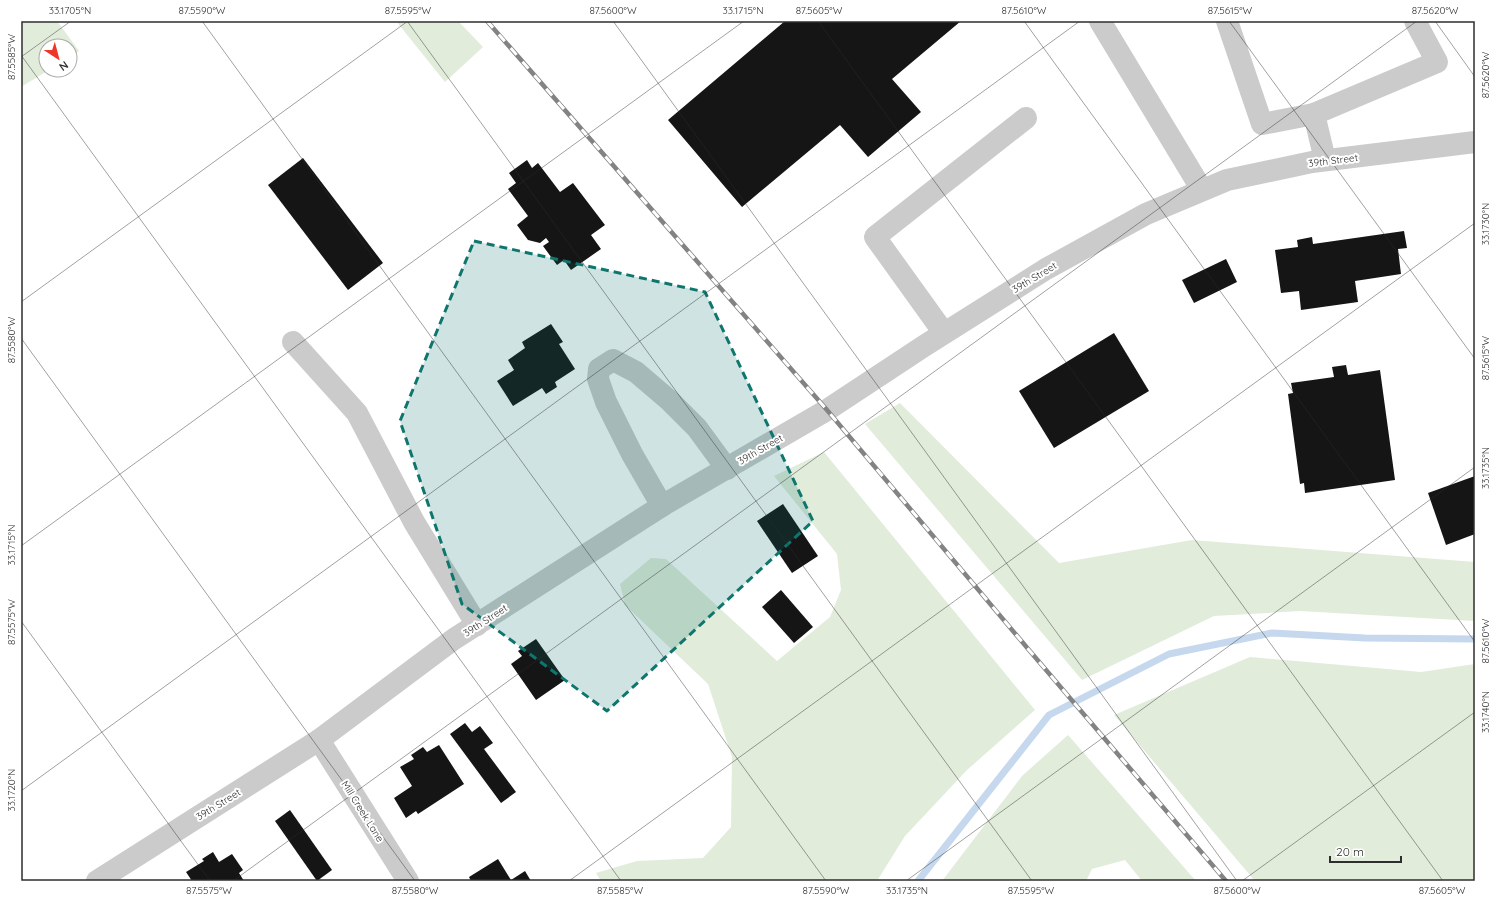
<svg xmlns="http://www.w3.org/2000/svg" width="1496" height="902" viewBox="0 0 1496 902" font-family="Quicksand,sans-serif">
<rect width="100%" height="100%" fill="#fff"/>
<g fill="#e2ecdb">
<path d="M21 21H57L79 51 70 57V46H46V70H49L21 87Z"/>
<path d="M396 21H458L483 47 445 82Z"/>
<path d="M900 403 1059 563 1192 540 1475 562V621L1300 611 1214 616 1082 680 865 424Z"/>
<path d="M824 452 1035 710 967 770 905 836 877 881H601L596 873 637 861 703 858 731 827 732 757 708 684 625 605 620 584 651 558 666 559 777 661 830 617 841 590 837 554 774 476Z"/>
<path d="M1250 657 1421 672 1475 664V881H1255L1114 715Z"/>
<path d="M1068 735 1196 881H1142L1125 860 1092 869 1086 881H942L1022 776Z"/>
</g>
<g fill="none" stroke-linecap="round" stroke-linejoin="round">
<path stroke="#c6d8ed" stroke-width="7" d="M918 881 1049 715 1169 654 1272 633 1365 638 1475 639"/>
</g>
<g fill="#151515">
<path d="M785 21H961L892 79 921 112 868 157 840 125 742 207 668 120Z"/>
<path d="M303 158 383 263 348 290 268 185Z"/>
<path d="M527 160 532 168 538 163 560 192 573 183 605 225 591 235 601 249 571 270 564 260 557 265 543 246 549 242 546 238 540 243 528 240 517 225 528 216 508 189 516 183 509 173Z"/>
<path d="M1404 231 1407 248 1398 249 1401 274 1355 281 1358 302 1301 310 1299 291 1281 293 1275 250 1298 247 1297 240 1312 237 1313 244Z"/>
<path d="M1226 259 1237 282 1194 303 1182 280Z"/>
<path d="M551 324 563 342 559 344 575 369 555 382 557 387 546 394 542 388 513 406 497 381 514 370 508 360 525 348 522 342Z"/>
<path d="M1114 333 1149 391 1054 448 1019 391Z"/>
<path d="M1346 365 1348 375 1380 370 1395 480 1305 493 1304 483 1300 484 1288 394 1293 393 1291 383 1334 377 1332 367Z"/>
<path d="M1475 476V534L1446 545 1428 493Z"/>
<path d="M783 504 818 556 792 573 757 521Z"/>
<path d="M781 590 813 627 794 643 762 607Z"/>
<path d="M536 639 565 680 536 700 511 664 522 656 518 651Z"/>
<path d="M465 723 472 732 480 726 493 743 484 749 516 792 501 803 450 734Z"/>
<path d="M439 745 464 784 418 814 416 811 406 818 394 798 412 786 400 767 414 759 411 755 423 747 427 752Z"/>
<path d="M290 810 332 870 317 881 275 821Z"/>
<path d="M213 852 219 862 232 854 243 870 239 873 244 881H192L186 872 204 861 202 859Z"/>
<path d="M498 859 511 880 525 871 531 881H471L469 877Z"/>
</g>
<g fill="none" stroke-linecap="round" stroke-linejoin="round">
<g stroke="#cbcbcb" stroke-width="22">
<path d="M1100 21 1202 190"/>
<path d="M1227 21 1262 124 1314 114"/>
<path d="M1325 160 1314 114 1437 62 1415 21"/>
<path d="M944 333 875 237 1026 118"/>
<path d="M293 342 357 413 414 522 477 625"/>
<path d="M662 506 632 454 606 402 598 379 599 369 613 360 636 372 670 401 697 428 727 469"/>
<path d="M319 740 408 881"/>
<path d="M97 881 319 740 454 639 665 504 827 410 924 346 1046 269 1146 214 1227 180 1312 162 1475 142"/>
</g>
<g stroke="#838383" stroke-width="4.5">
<path id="rail" d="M487 21 827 410 1029 650 1226 881"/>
</g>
<use href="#rail" stroke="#fff" stroke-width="3" stroke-dasharray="9" stroke-linecap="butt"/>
</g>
<path fill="#0f766e" fill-opacity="0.2" stroke="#0f766e" stroke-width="3" stroke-dasharray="8 5" stroke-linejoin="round" d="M474 241 705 292 813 521 607 711 462 604 400 421Z"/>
<path fill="none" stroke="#2e2e2e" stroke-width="1" stroke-opacity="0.45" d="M202 21 826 881M407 21 1032 881M613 21 1237 881M818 21 1443 881M1024 21 1475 642M1229 21 1475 359M1435 21 1475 77M21 55 621 881M21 57 71 21M21 302 408 21M21 338 415 881M21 546 744 21M21 621 210 881M21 791 1080 21M233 881 1417 21M569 881 1475 223M906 881 1475 467M1242 881 1475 712"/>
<g text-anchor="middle" stroke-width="4" stroke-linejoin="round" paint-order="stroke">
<g font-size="10" fill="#2e2e2e" stroke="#fff">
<text transform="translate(1333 160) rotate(-7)" y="4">39th Street</text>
<text transform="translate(1034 277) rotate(-31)" y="4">39th Street</text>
<text transform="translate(760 449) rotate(-30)" y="4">39th Street</text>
<text transform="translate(485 620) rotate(-33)" y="4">39th Street</text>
<text transform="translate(218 804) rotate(-32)" y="4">39th Street</text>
<text transform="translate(363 811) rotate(58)" y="4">Mill Creek Lane</text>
</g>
</g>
<rect width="1496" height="902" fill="none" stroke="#ffffff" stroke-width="44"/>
<g transform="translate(58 58) rotate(144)"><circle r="19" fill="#ffffff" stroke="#ababab"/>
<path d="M0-3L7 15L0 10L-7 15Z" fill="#ee3728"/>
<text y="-6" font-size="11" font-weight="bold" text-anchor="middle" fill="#2e2e2e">N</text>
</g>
<path d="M1330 856v6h71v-6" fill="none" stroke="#2e2e2e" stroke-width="2"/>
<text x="1336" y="856" font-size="12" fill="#2e2e2e" stroke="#ffffff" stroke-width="3" paint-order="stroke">20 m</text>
<rect x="22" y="22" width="1452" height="858" fill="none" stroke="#2e2e2e" stroke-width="1.5"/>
<g font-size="10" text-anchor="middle" fill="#2e2e2e">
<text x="70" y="14">33.1705°N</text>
<text x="202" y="14">87.5590°W</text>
<text x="408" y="14">87.5595°W</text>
<text x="613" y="14">87.5600°W</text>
<text x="743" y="14">33.1715°N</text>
<text x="819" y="14">87.5605°W</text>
<text x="1024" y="14">87.5610°W</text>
<text x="1230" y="14">87.5615°W</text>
<text x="1435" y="14">87.5620°W</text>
<text transform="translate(11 57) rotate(-90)" y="4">87.5585°W</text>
<text transform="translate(1485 75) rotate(-90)" y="4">87.5620°W</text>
<text transform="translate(1485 224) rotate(-90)" y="4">33.1730°N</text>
<text transform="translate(11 340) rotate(-90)" y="4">87.5580°W</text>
<text transform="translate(1485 358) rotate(-90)" y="4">87.5615°W</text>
<text transform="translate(1485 468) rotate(-90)" y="4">33.1735°N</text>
<text transform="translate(11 545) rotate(-90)" y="4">33.1715°N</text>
<text transform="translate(11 622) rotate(-90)" y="4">87.5575°W</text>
<text transform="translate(1485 641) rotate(-90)" y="4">87.5610°W</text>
<text transform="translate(1485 712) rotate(-90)" y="4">33.1740°N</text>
<text transform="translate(11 790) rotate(-90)" y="4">33.1720°N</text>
<text x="209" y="894">87.5575°W</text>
<text x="415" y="894">87.5580°W</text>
<text x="620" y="894">87.5585°W</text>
<text x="826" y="894">87.5590°W</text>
<text x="907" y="894">33.1735°N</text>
<text x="1031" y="894">87.5595°W</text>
<text x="1237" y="894">87.5600°W</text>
<text x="1442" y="894">87.5605°W</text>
</g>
</svg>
